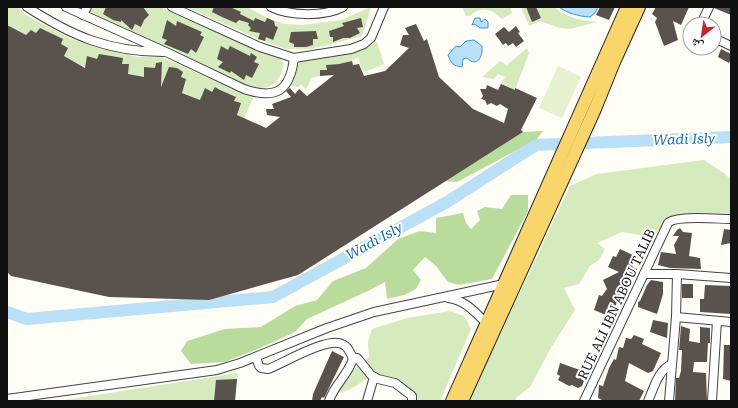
<svg xmlns="http://www.w3.org/2000/svg" width="738" height="408" viewBox="0 0 738 408" font-family="'Roboto Serif','Noto Naskh Arabic',serif">
<rect width="100%" height="100%" fill="#fffdf5"/>
<g fill="#d5ebbd">
<path d="M7 7H18L26 15 69 38 99 48 138 57 159 56 253 98 244 118 144 77 80 65 7 25Z"/>
<path d="M92 7H161L280 58 284 64C278 85 273 88 251 89L90 13Z"/>
<path d="M187 7H247L274 21 285 24 303 25 341 20 371 7 362 36 311 49H286L258 39Z"/>
<path d="M462 7H510L512 13 502 19C492 9 481 5 470 16H466Z"/>
<path d="M521 7H526L532 22 536 7H555C563 17 585 21 597 22L570 29 560 28 540 21 529 26Z"/>
<path d="M377 42 384 64 365 72 362 70 358 57C349 64 338 64 327 65V70H320V76L312 78 306 89 301 85 298 87 291 86 286 92 282 91 294 78 297 65 303 60 363 50Z"/>
<path d="M527 48 529 53 512 98 511 88 501 84 505 77 498 74 494 79 482 77 500 61 507 65Z"/>
<path d="M704 160 724 173 731 180V218L718 215 669 218 653 237 622 232 597 243 605 249 599 260 590 266 579 284 564 288 575 310 552 346 530 387 516 398V401H469L570 186 597 174Z"/>
<path d="M450 311 464 316 471 329 440 401H411V393L370 377 349 390 334 394 339 381 369 357 368 342 372 329 407 318Z"/>
<path d="M238 373 235 401H58Z"/>
</g>
<g fill="#b9dc9c">
<path d="M543 131 536 140 457 182 445 181 523 132Z"/>
<path d="M511 195H528V211L492 279 459 285 448 282 436 266 425 257 413 270 421 280 416 289 404 295 387 299 385 282 370 290 307 319 295 332 260 348 225 362 191 364 181 351 187 341 225 329 261 327 295 306 317 300 333 281 366 268 398 239 420 231 436 233V218L463 213 466 223 471 229 480 220 477 211 485 207 502 209Z"/>
</g>
<path fill="#e6f2cf" d="M558 66 581 77 562 118 539 108Z"/>
<g fill="#b9e0f7" stroke="#3f96cf">
<path d="M559 7H598L595 13 590 17C578 16 569 14 559 7Z"/>
<path d="M475 18H480L481 22 485 19 488 22V28H480L475 24 472 25Z"/>
<path d="M474 40 482 46C483 57 477 68 467 58L463 59 462 67C453 66 451 63 448 55L456 46 460 47 466 41Z"/>
</g>
<g fill="none" stroke-linecap="round" stroke-linejoin="round">
<path stroke="#b9e0f7" stroke-width="12" d="M7 312 27 319 273 297 447 202 536 145 731 137"/>
</g>
<g fill="#5a524d">
<path d="M106 7H143L149 15 144 20 141 27 135 24 132 30 121 20V22L113 20 103 14Z"/>
<path d="M214 7H230L241 12 240 14 254 21 255 18 265 22 267 18 274 21 275 26 278 27 273 40 266 37 265 41 258 39 260 33 249 31 251 28 248 25 249 23 239 20 236 23 222 17 212 12Z"/>
<path d="M526 7H536L541 18 532 22Z"/>
<path d="M600 7H615L609 20 596 15Z"/>
<path d="M656 7H689L681 25 673 21 678 40 664 46 655 22 657 18 652 14Z"/>
<path d="M714 7H731V15L714 8Z"/>
<path d="M361 18 363 27 357 28 360 33 350 38H343L333 42V37H330L329 31 344 26 342 23Z"/>
<path d="M167 20 176 26 177 21 202 32 200 35 204 37 196 53 191 49 188 54 164 44 167 40 162 38Z"/>
<path d="M416 24 424 41 427 39 439 77 473 109 504 123 508 109 500 104 497 106 491 103 487 105 485 100 481 99 483 96 480 89H486L487 85 498 90 501 84 515 90V88L537 98 521 130 523 132 298 275 209 300 109 297 11 276 7 272V25L26 35 31 30 36 33 40 28 63 39 61 44 68 48 64 56 85 68 87 56 97 59 99 54 123 58 122 64H129L128 74 144 77V67L155 68 156 63 162 62 161 87 169 67 177 68 183 72 181 77 186 79 182 93 200 100 205 88 212 92 215 87 220 90 236 97 234 101 241 103 237 115 266 128 280 117 267 115 266 109H274L272 104 291 97 286 91 290 88 295 94 299 89 307 96 334 75 320 76V70H327L326 65 339 64 352 61 353 65 359 64 364 76 385 71 409 48 400 45 403 35H409L405 28Z"/>
<path d="M516 26 520 32 518 33 524 41 516 47 513 43 508 46 506 43 503 45 495 34 504 27 509 32Z"/>
<path d="M316 31 318 39H313V45L306 47H294V44L289 42 291 32Z"/>
<path d="M221 46 228 50 230 46 250 56 251 53 257 57 254 62 259 64 252 78 246 75 244 80 231 71 230 73 218 67 223 62 217 59Z"/>
<path d="M721 49 731 54V59L729 63 718 57Z"/>
<path d="M680 228 683 232 692 233 689 256 700 258 701 269 670 268 658 265 661 252 676 254 674 245 679 236H673L677 230Z"/>
<path d="M724 229 731 230V243L721 245Z"/>
<path d="M620 249 637 257 632 267 637 269 632 279 630 278 623 293 619 297 611 317 594 310 599 295 602 296 607 289 603 280 619 272 608 267 613 256 616 257Z"/>
<path d="M651 280 663 282V294L657 314 638 307V302L640 301 647 285Z"/>
<rect x="682" y="284" width="11" height="14"/>
<path d="M705 285 731 286V314L700 312V299H704Z"/>
<path d="M653 320 668 323 667 338 650 332Z"/>
<path d="M681 326 690 329 689 341 700 343V327L710 328V343H708L707 362H694L693 372 706 373 707 401H675L676 378H679L681 371 682 350H679Z"/>
<path d="M634 335 644 339 642 344 661 353 653 371 648 373 629 363 625 381 644 391 639 401H604L598 398 599 385 603 386 609 368 614 359 616 360 619 347 623 348 626 338 631 339Z"/>
<path d="M724 345H730V349H731V381L723 379Z"/>
<path d="M332 351 344 357 324 398 322 397 320 401H312L313 394Z"/>
<path d="M560 363 583 371 581 379 584 381 582 386 578 388 572 385 569 386 558 380 560 376 557 374Z"/>
<path d="M237 379 235 401H214L216 380Z"/>
</g>
<g fill="none" stroke-linecap="round" stroke-linejoin="round">
<g stroke="#444" stroke-width="10">
<g id="minor">
<path d="M27 7C72 36 109 52 163 52"/>
<path d="M66 7 166 52 244 89C276 100 290 91 294 58"/>
<path d="M172 7 260 47 294 58 351 49 364 44 371 38 384 7"/>
<path d="M271 7C289 16 324 17 343 7"/>
<path d="M83 15 87 7"/>
<path d="M701 24 709 7"/>
<path d="M714 38 731 46"/>
<path d="M644 274H677L731 278"/>
<path d="M448 298C465 300 475 312 486 323"/>
<path d="M676 317 731 322"/>
<path d="M256 357 259 366 261 368 268 369C284 363 327 337 342 344 348 346 351 354 353 359 348 375 334 385 329 401"/>
<path d="M353 359 357 358 359 360 371 375 378 379 395 383 412 396V401"/>
<path d="M7 399 217 370 240 363 327 328 374 312 504 284"/>
<path d="M367 401 374 377"/>
<path d="M584 401 668 223C676 215 718 219 731 219"/>
<path d="M648 401C654 388 658 370 672 364"/>
<path d="M669 401 676 317 677 274"/>
<path d="M712 401 717 321"/>
</g>
</g>
<g stroke="#222" stroke-width="14">
<g id="primary">
<path d="M452 401 627 7"/>
<path d="M462 401 595 109 614 62 639 7"/>
</g>
</g>
<use href="#minor" stroke="#fff" stroke-width="8"/>
<use href="#primary" stroke="#f9d66b" stroke-width="12"/>
</g>
<g text-anchor="middle" stroke-width="4" stroke-linejoin="round" paint-order="stroke">
<g font-size="13" fill="#111" stroke="#fff">
<text transform="translate(616 304) rotate(-65)" y="5">RUE ALI IBN ABOU TALIB</text>
</g>
<g font-size="14" font-style="italic" fill="#1768a6" stroke="#fff">
<text transform="translate(684 139) rotate(-2)" y="5">Wadi Isly</text>
<text transform="translate(374 241) rotate(-29)" y="5">Wadi Isly</text>
</g>
</g>
<rect width="738" height="408" fill="none" stroke="#111111" stroke-width="16"/>
<g transform="translate(702 36) rotate(210)"><circle r="19" fill="#ffffff" stroke="#a0a0a0"/>
<path d="M0-3L7 15L0 10L-7 15Z" fill="#c4262e"/>
<text y="-6" font-size="11" font-weight="bold" text-anchor="middle" fill="#111111">ش</text>
</g>
</svg>
